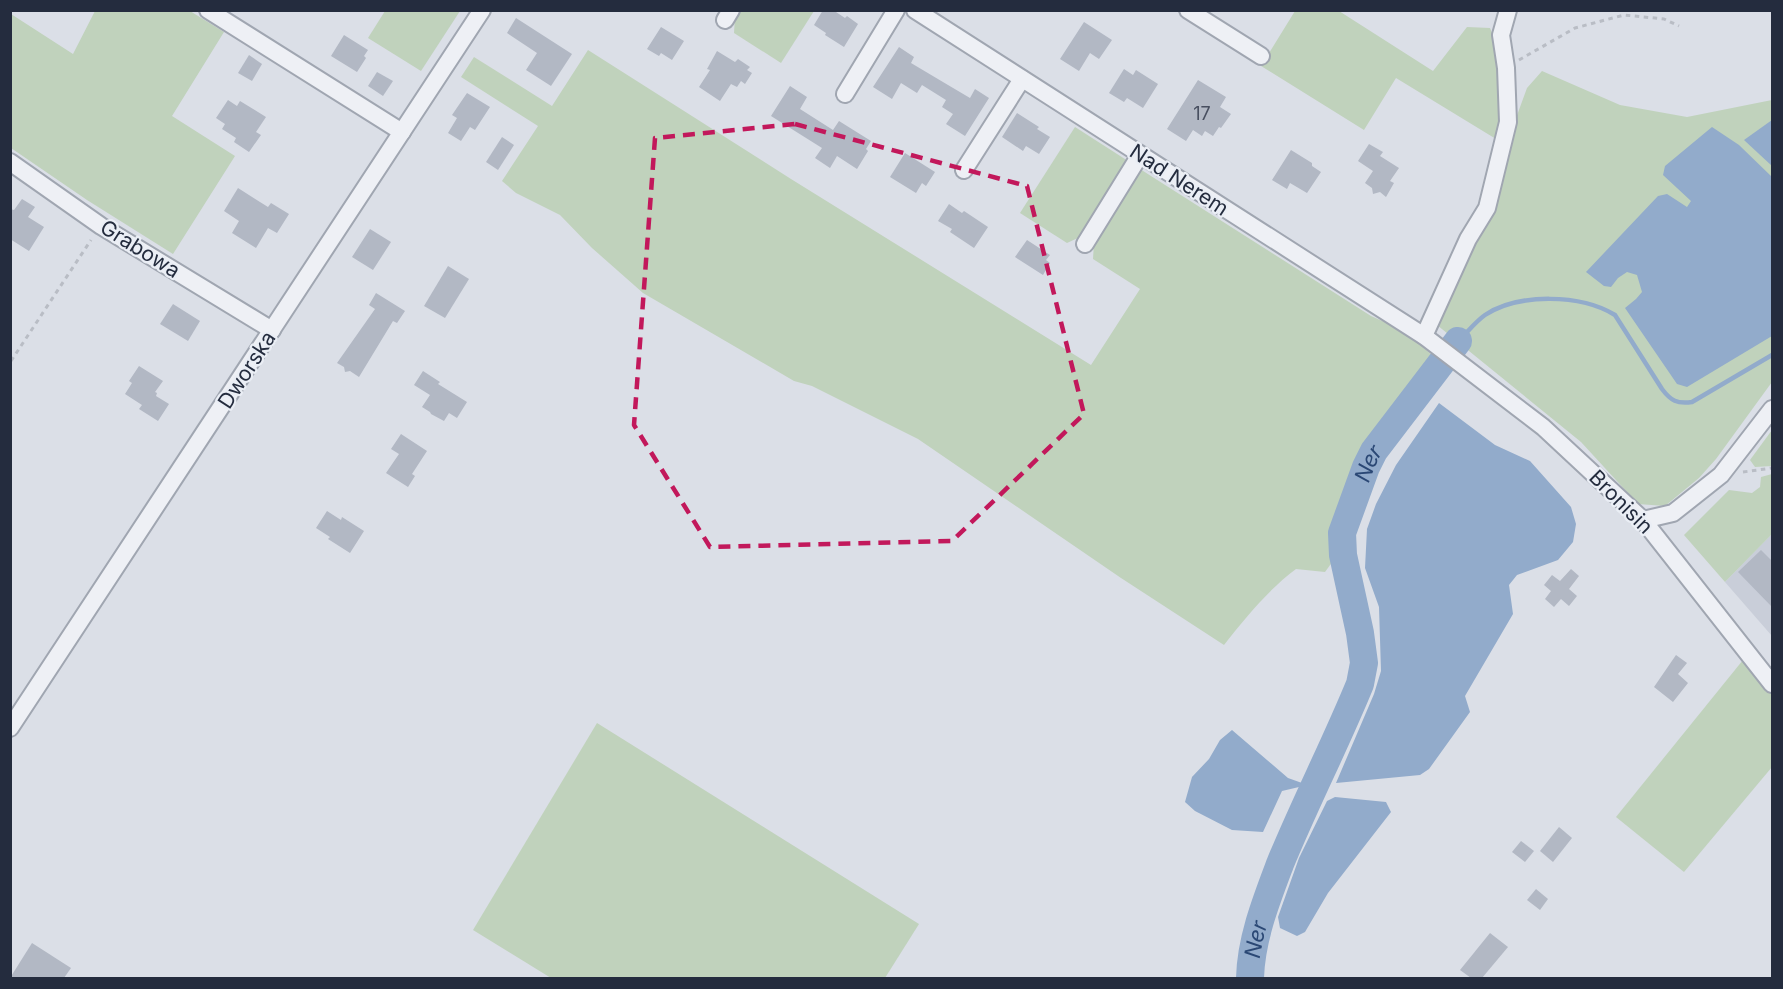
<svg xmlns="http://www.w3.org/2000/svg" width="1783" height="989" viewBox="0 0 1783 989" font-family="Inter,sans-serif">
<rect width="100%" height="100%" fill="#dbdfe7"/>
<path fill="#c9ced9" d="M1772 534V636L1725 582Z"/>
<g fill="#c0d2bc">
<path d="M95 11H190L224 32 172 116 235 156 173 254 87 200 11 148V14L73 54Z"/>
<path d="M385 11 459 10 460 11 421 71 368 38Z"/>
<path d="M739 11H814L781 63 734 33 735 17Z"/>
<path d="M1295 11H1339L1433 71 1467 27 1490 28 1498 48 1502 112 1496 139 1396 78 1364 130 1261 66Z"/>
<path d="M588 50 791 179 1091 365 1140 289 1093 259 1094 243 1140 169 1371 316 1407 332 1437 360 1367 450 1351 494 1333 561 1325 572 1296 569C1268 590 1246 617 1224 645L1121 578 918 439 812 386 794 381 643 293 592 248 560 215 516 193 502 181 538 126 461 77 474 57 552 106Z"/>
<path d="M1542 71 1620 105 1687 117 1772 100V382L1716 459 1699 478 1665 506 1638 504 1581 442 1437 325 1461 268 1527 88Z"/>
<path d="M1075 127 1128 161 1080 237 1067 243 1020 213Z"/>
<path d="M1772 430V466L1755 467 1750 460Z"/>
<path d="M1772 474V534L1725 582 1684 535 1729 490 1752 493 1760 487 1761 477Z"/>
<path d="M1743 660 1772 695V767L1684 872 1616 817Z"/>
<path d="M597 723 919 924 885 978H551L473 930Z"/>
</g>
<g fill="#92abcb">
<path d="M1772 120V166L1744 140Z"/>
<path d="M1712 127 1739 145 1772 177V336L1687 387 1677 384 1625 308 1636 299 1642 292 1637 275 1627 272 1618 278 1611 287 1604 286 1586 272 1658 196 1667 194 1687 207 1691 201 1663 175 1665 166Z"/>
<path d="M1439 403 1495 445 1530 461 1571 507 1576 524 1573 542 1558 560 1517 575 1509 585 1513 614 1465 696 1470 712 1429 769 1420 775 1336 783 1374 694 1381 671 1379 607 1365 568 1367 529 1376 504 1396 465Z"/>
<path d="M1232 730 1288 778 1302 783 1299 787 1282 791 1263 832 1232 830 1195 811 1185 802 1192 777 1209 759 1220 740Z"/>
<path d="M1335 797 1386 802 1391 812 1328 893 1305 932 1297 936 1280 928 1278 917 1299 858 1327 801Z"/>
</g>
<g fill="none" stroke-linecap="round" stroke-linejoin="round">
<path stroke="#92abcb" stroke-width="4.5" d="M1458 341C1467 333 1475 322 1485 315 1518 293 1581 294 1615 315L1662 389C1671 401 1677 404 1692 402L1772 355"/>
<path stroke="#92abcb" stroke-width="28" id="s1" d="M1250 978C1251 939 1266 901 1280 864 1305 803 1335 745 1360 684L1364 663 1360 633 1343 555 1342 533 1366 467 1374 451 1458 341"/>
</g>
<g fill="#b2b8c4">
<path d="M823 10H833L845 18 847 16 858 24 844 47 825 35 826 33 814 25Z"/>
<path d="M516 18 572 54 551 86 526 70 537 53 507 33Z"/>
<path d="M1084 22 1112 40 1099 59 1090 53 1079 71 1060 59Z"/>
<path d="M661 27 684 41 672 60 661 53 659 56 647 49Z"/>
<path d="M344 35 368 50 364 56 366 58 357 72 331 56Z"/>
<path d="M899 47 914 57 911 63 948 85 970 98 975 89 989 98 965 136 946 124 953 114 942 107 946 100 922 85 917 93 901 83 892 99 873 87Z"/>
<path d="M717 51 735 62 738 59 750 67 747 70 752 73 745 84 741 81 737 87 731 84 720 101 699 87 710 70 707 69Z"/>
<path d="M249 55 262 64 252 81 238 73Z"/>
<path d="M1124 69 1133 75 1136 70 1158 84 1143 108 1127 98 1124 102 1109 93Z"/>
<path d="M377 72 393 81 383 96 368 86Z"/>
<path d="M1198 80 1226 97 1220 107 1231 114 1221 128 1219 127 1213 136 1205 131 1202 136 1193 130 1186 141 1167 129Z"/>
<path d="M790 86 807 97 800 109 833 130 839 121 871 141 866 149 868 151 857 169 837 156 830 168 815 158 822 148 771 116Z"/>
<path d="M467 93 490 107 475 130 470 127 461 141 448 133 457 118 452 115Z"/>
<path d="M228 100 237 106 240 101 266 117 256 132 261 135 249 152 234 142 236 138 222 129 225 124 216 118Z"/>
<path d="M1017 113 1039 127 1037 129 1050 137 1039 154 1026 146 1023 151 1002 137Z"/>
<path d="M502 137 514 145 498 170 486 162Z"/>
<path d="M1369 144 1383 152 1380 156 1399 168 1390 181 1394 183 1386 197 1380 192 1373 194 1372 188 1365 183 1373 171 1358 161Z"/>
<path d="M1291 150 1312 163V166L1321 172 1307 193 1290 183 1287 189 1272 180Z"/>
<path d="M905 153 935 172 926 186 922 183 916 193 890 177Z"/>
<path d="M238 188 268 207 271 203 289 214 277 233 268 228 256 248 232 233 239 221 224 211Z"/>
<path d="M22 199 35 207 28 217 44 227 29 251 10 239V209L14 210Z"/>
<path d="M949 204 962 213 964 211 988 227 974 248 950 232 952 229 938 221Z"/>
<path d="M370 229 391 242 373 270 352 257Z"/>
<path d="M1027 240 1050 255 1046 260 1050 263 1043 275 1015 257Z"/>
<path d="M448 266 469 279 445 318 424 306Z"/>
<path d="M376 293 405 311 397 323 393 321 359 377 350 371 345 372 344 367 337 363 375 309 369 305Z"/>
<path d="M173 304 200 321 188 341 160 324Z"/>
<path d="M139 366 163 381 155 392 157 393 156 396 169 404 158 421 139 409 142 405 125 394 132 383 129 381Z"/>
<path d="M423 371 440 382 438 384 467 402 457 418 449 413 444 421 431 414 430 412 422 407 430 395 414 385Z"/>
<path d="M401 434 427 451 412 474 415 476 408 487 386 473 399 454 391 449Z"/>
<path d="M327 511 341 520 342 517 364 531 350 553 328 539 330 537 316 528Z"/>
<path d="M1761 550 1773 562V608L1738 572Z"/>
<path d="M1571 569 1579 576 1569 589 1577 596 1569 606 1561 599 1554 607 1545 599 1551 591 1544 585 1552 575 1560 581Z"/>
<path d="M1676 655 1687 663 1678 674 1688 683 1673 702 1654 687Z"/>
<path d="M1559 827 1572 838 1553 862 1540 851Z"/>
<path d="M1521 841 1534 851 1525 862 1512 852Z"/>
<path d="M1536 889 1548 899 1540 910 1527 900Z"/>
<path d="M1490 933 1508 947 1482 978H1471L1460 970Z"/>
<path d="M32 943 71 968 64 978H10Z"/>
</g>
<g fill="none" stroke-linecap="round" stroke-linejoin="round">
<g stroke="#a0a6b1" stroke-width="20">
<g id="minor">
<path d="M208 10 402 132"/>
<path d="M915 10 1424 336 1543 427 1643 520 1772 684"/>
<path d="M1188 10 1261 56"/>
<path d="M725 20 731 10"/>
<path d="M845 94 896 10"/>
<path d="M10 162 101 226 272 330"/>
<path d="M964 170 1022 79"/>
<path d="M1085 244 1140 155"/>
<path d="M1424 336 1468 239 1487 208 1508 122 1506 68 1501 35 1508 10"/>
<path d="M1643 520 1673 513 1721 475 1772 409"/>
<path d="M10 728 482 10"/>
</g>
</g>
<g stroke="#b9bdc5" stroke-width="3" stroke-dasharray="4.5 4.5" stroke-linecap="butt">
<path d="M1519 60 1575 28 1624 15 1664 19 1679 26"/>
<path d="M11 361 91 240"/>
<path d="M1743 472 1772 468"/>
</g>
<use href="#minor" stroke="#eef0f5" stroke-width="16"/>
</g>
<path fill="none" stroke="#c2185b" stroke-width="4.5" stroke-dasharray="12 8" stroke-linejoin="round" d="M795 124 1027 186 1084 414 952 541 710 547 634 425 655 138Z"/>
<g text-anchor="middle" stroke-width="4.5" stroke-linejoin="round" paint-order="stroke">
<g font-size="18" fill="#484f60">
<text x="1202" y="120">17</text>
</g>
<g font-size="21" fill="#242c3e" stroke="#eaeef5">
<text transform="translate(1179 180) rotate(33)" y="7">Nad Nerem</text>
<text transform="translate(140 249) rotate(32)" y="7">Grabowa</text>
<text transform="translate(247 370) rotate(-57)" y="7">Dworska</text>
<text transform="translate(1621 502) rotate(45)" y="7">Bronisin</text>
</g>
<g font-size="22" font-style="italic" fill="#2b4875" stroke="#eaeef5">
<text dy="8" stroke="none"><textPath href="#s1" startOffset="543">Ner</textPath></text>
<text dy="8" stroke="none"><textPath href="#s1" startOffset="39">Ner</textPath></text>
</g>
</g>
<rect width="1783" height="989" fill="none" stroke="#242c3e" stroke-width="24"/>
</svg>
